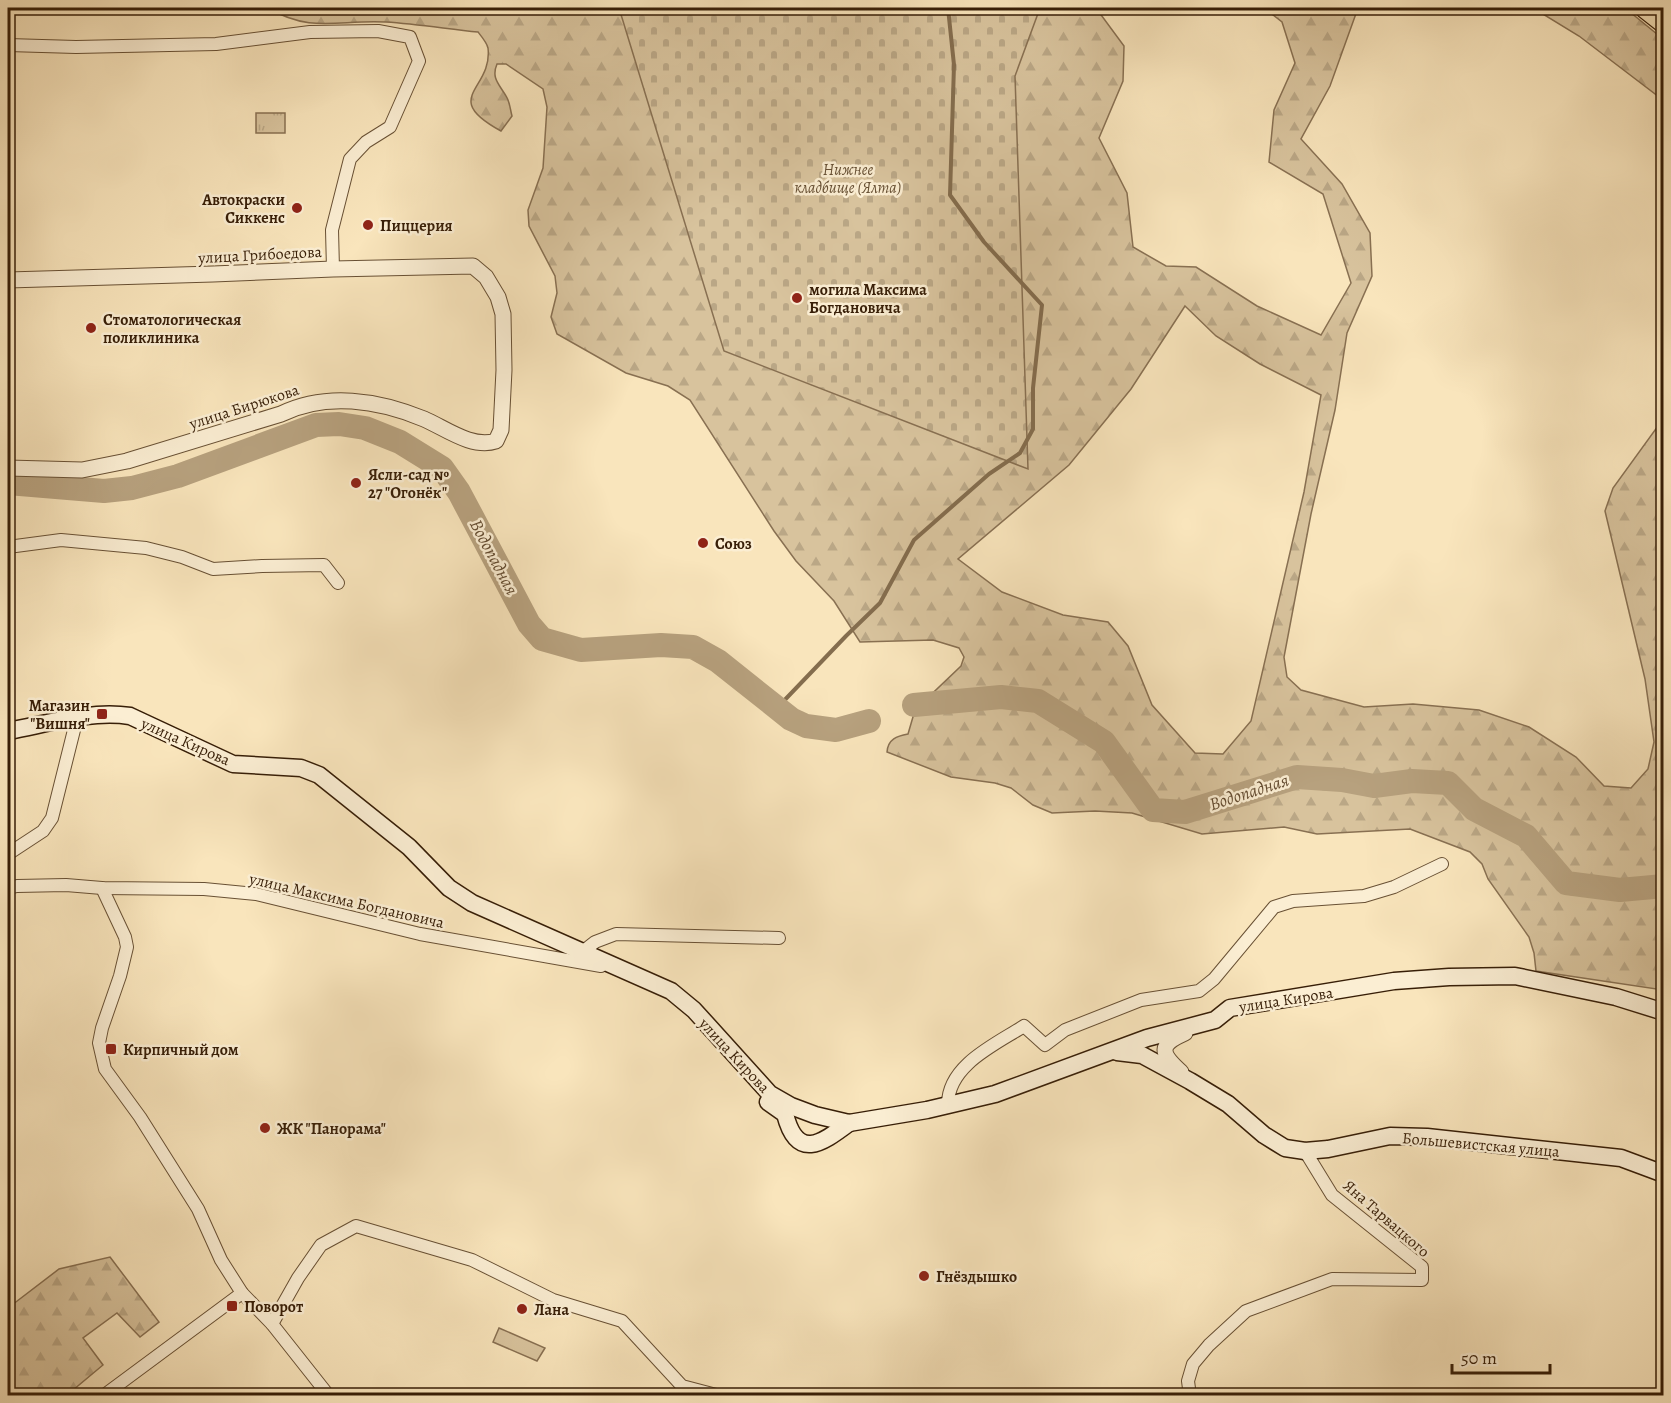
<svg xmlns="http://www.w3.org/2000/svg" width="1671" height="1403" viewBox="0 0 1671 1403" font-family="Alegreya,serif">
<defs>
<pattern id="grass-tufts" width="24" height="20" patternUnits="userSpaceOnUse" patternTransform="scale(1.5)"><rect width="24" height="20" fill="#d8c39d"/><path d="M3 7l-1-3M5 7V3M7 7l1-3M15 17l-1-3M17 17v-4M19 17l1-3" fill="none" stroke="#baa786"/></pattern>
<pattern id="forest-firs" width="22" height="20" patternUnits="userSpaceOnUse" patternTransform="scale(1.5)"><rect width="22" height="20" fill="#d8c39d"/><path d="M5 1l3.5 6h-7zM16 11l3.5 6h-7z" fill="#baa786"/></pattern>
<pattern id="cemetery-stones" width="16" height="16" patternUnits="userSpaceOnUse" patternTransform="scale(1.5)"><rect width="16" height="16" fill="#d8c39d"/><path d="M2 7V4a2 2 0 0 1 4 0v3zM10 15v-3a2 2 0 0 1 4 0v3z" fill="#baa786"/></pattern>
</defs>
<rect width="100%" height="100%" fill="#f9e5bc"/>
<filter id="stains"><feTurbulence type="fractalNoise" baseFrequency=".00333" numOctaves="4"/><feColorMatrix values="0 0 0 0 .2 0 0 0 0 .09 0 0 0 0 .02 0 0 0 .5 -.17"/></filter>
<radialGradient id="worn" r=".72"><stop offset=".6" stop-color="#630" stop-opacity="0"/><stop offset="1" stop-color="#630" stop-opacity=".3"/></radialGradient>
<rect fill="url(#grass-tufts)" stroke="#887052" stroke-width="1.5" x="256" y="113" width="29" height="20"/>
<g fill="url(#forest-firs)" stroke="#887052" stroke-width="1.5" fill-rule="evenodd">
<path d="M268 8H1096L1124 46 1123 81 1099 138 1127 193 1133 247 1166 266 1196 267 1257 306 1321 335 1351 283 1323 194 1269 162 1274 110 1295 63 1282 22 1264 8H1358L1330 86 1301 139 1342 184 1370 233 1372 276 1347 333 1335 410 1311 514 1284 657 1287 677 1301 690 1364 707 1413 704 1479 710 1529 727 1576 757 1604 786 1631 788 1648 769 1654 742 1645 679 1605 511 1613 488 1663 419V990L1536 971 1534 953 1529 937 1488 879 1482 864 1470 852 1410 829 1317 834 1284 827 1202 834 1132 813 1095 811 1052 813 1033 805 1011 788 995 783 951 777 887 752C888 739 897 736 908 734L915 710 961 666 964 657 959 648 933 640 860 642 834 601 796 561 774 531 690 400 668 386 626 373 557 334 551 317 557 293 555 276 529 226 528 210 543 168 547 107 543 89 506 64H497C491 78 499 84 506 96 510 102 510 109 512 116L501 131C439 97 493 90 488 48 487 43 482 37 478 32 448 29 417 24 386 22 340 19 312 34 268 8ZM1185 306 1216 336 1260 364 1321 395 1304 492 1251 721 1223 754 1195 753 1152 705 1128 646 1108 622 1063 615 1002 592 958 559 1069 465 1131 389Z"/>
<path d="M1533 8H1625L1663 39V100L1579 36Z"/>
<path d="M110 1257 159 1322 140 1337 117 1313 83 1338 103 1365 67 1395H8V1308L59 1269Z"/>
</g>
<path fill="url(#cemetery-stones)" stroke="#887052" stroke-width="1.5" d="M619 8H1040L1015 76 1028 469 724 351Z"/>
<path fill="#d8c39d" stroke="#887052" stroke-width="1.5" d="M499 1328 545 1348 537 1361 493 1342Z"/>
<g fill="none" stroke-linecap="round" stroke-linejoin="round">
<path stroke="#846d4e" stroke-width="4" d="M777 708 846 636 880 603 914 540 989 474 1020 453 1033 429V388L1042 305 984 242 950 195 954 65 948 8"/>
<g stroke="#b7a17e" stroke-width="24">
<path d="M8 483 104 491 132 488 178 476 316 425 339 424 365 428 400 442 442 468 459 492 529 624 542 639 581 650 661 645 693 647 718 661 791 719 806 726 836 730 869 721"/>
<path d="M914 705 1001 697 1038 701 1104 742 1153 810 1185 812 1297 777 1342 780 1374 786 1412 781 1448 783 1474 809 1526 836 1566 883 1620 890 1664 886"/>
</g>
<g stroke="#685034" stroke-width="14">
<g id="minor">
<path d="M8 45 76 47 216 44 310 32 378 31 410 37 419 61 390 127 366 142 350 159 332 230 333 269"/>
<path d="M8 547 61 540 146 548 182 557 213 569 262 566 324 565 338 583"/>
<path d="M8 854 43 831 52 818 77 718"/>
<path d="M8 888 17 886 66 885 102 888 204 889 256 894 420 934 601 966"/>
<path d="M102 888 125 937 127 947 120 976 102 1028 99 1043 105 1069 140 1117 198 1209 221 1260 242 1293 272 1324 329 1396"/>
<path d="M581 953 595 942 616 934 779 938"/>
<path d="M948 1104C948 1065 996 1044 1024 1026L1045 1045 1065 1030 1141 1000 1199 991 1214 979 1274 907 1293 901 1364 896 1394 887 1442 864"/>
<path d="M272 1324 298 1278 321 1245 356 1226 472 1260 553 1300 622 1321 682 1386 720 1396"/>
<path d="M103 1396 242 1293"/>
<path d="M1190 1396 1188 1381 1193 1364 1209 1345 1246 1311 1332 1279 1422 1280V1267L1332 1195 1305 1151"/>
</g>
</g>
<g stroke="#685034" stroke-width="17">
<g id="tertiary">
<path d="M8 280 213 274 333 269 473 266 486 277 498 297 503 314 504 370 501 430 496 441C472 449 445 428 424 419 378 400 326 392 281 414L127 461 82 470 8 468"/>
<path d="M1181 1072C1160 1053 1158 1045 1185 1033"/>
</g>
</g>
<g stroke="#371e07" stroke-width="19">
<g id="secondary">
<path d="M8 731C47 724 90 710 130 716L233 764 301 768 319 775 409 847 449 888 472 903 671 991 694 1010 770 1094 791 1106 815 1115 849 1123 927 1110 995 1094 1147 1038 1215 1020 1230 1008 1394 981 1449 977 1515 976 1616 997 1664 1012"/>
<path d="M1117 1052 1142 1055 1190 1081 1228 1104 1264 1135 1285 1148 1305 1151 1328 1149 1390 1136 1427 1137 1621 1158 1664 1174"/>
<path d="M768 1102 785 1114C797 1161 821 1144 849 1123"/>
</g>
</g>
<g stroke="#371e07" stroke-width="22">
<path id="trunk" d="M1645 8 1664 23"/>
</g>
<use href="#minor" stroke="#fbeed3" stroke-width="12"/>
<use href="#tertiary" stroke="#fbeed3" stroke-width="15"/>
<use href="#secondary" stroke="#fbeed3" stroke-width="16"/>
<use href="#trunk" stroke="#f9e5bc" stroke-width="20"/>
</g>
<g fill="#8f2418" stroke="#fbeed3" stroke-width="2">
<circle cx="297" cy="208" r="6"/>
<circle cx="368" cy="225" r="6"/>
<circle cx="797" cy="298" r="6"/>
<circle cx="91" cy="328" r="6"/>
<circle cx="356" cy="483" r="6"/>
<circle cx="703" cy="543" r="6"/>
<rect x="96" y="708" width="12" height="12" rx="3"/>
<rect x="105" y="1043" width="12" height="12" rx="3"/>
<circle cx="265" cy="1128" r="6"/>
<circle cx="924" cy="1276" r="6"/>
<rect x="226" y="1300" width="12" height="12" rx="3"/>
<circle cx="522" cy="1309" r="6"/>
</g>
<g text-anchor="middle" stroke-width="5" stroke-linejoin="round" paint-order="stroke">
<g font-size="16" font-style="italic" fill="#675034" stroke="#fbeed3">
<text x="848" y="175">Нижнее<tspan x="848" dy="18">кладбище (Ялта)</tspan></text>
</g>
<g font-size="16" font-weight="bold" fill="#371e07" stroke="#fbeed3" text-anchor="start">
<text x="285" y="205" text-anchor="end">Автокраски<tspan x="285" dy="18">Сиккенс</tspan></text>
<text x="380" y="231">Пиццерия</text>
<text x="809" y="295">могила Максима<tspan x="809" dy="18">Богдановича</tspan></text>
<text x="103" y="325">Стоматологическая<tspan x="103" dy="18">поликлиника</tspan></text>
<text x="368" y="480">Ясли-сад №<tspan x="368" dy="18">27 "Огонёк"</tspan></text>
<text x="715" y="549">Союз</text>
<text x="90" y="711" text-anchor="end">Магазин<tspan x="90" dy="18">"Вишня"</tspan></text>
<text x="123" y="1055">Кирпичный дом</text>
<text x="277" y="1134">ЖК "Панорама"</text>
<text x="936" y="1282">Гнёздышко</text>
<text x="244" y="1312">Поворот</text>
<text x="534" y="1315">Лана</text>
</g>
<g font-size="16" fill="#371e07" stroke="#fbeed3">
<text transform="translate(260 254) rotate(-3)" y="6">улица Грибоедова</text>
<text transform="translate(244 406) rotate(-18)" y="6">улица Бирюкова</text>
<text transform="translate(186 741) rotate(24)" y="6">улица Кирова</text>
<text transform="translate(347 900) rotate(13)" y="6">улица Максима Богдановича</text>
<text transform="translate(1286 999) rotate(-9)" y="6">улица Кирова</text>
<text transform="translate(735 1055) rotate(47)" y="6">улица Кирова</text>
<text transform="translate(1481 1144) rotate(5)" y="6">Большевистская улица</text>
<text transform="translate(1387 1218) rotate(41)" y="6">Яна Тарвацкого</text>
</g>
<g font-size="18" font-style="italic" fill="#644c31" stroke="#fbeed3">
<text transform="translate(494 557) rotate(62)" y="6">Водопадная</text>
<text transform="translate(1249 792) rotate(-18)" y="6">Водопадная</text>
</g>
</g>
<rect width="1671" height="1403" fill="none" stroke="#f9e5bc" stroke-width="30"/>
<rect x="9" y="9" width="1653" height="1385" fill="none" stroke="#371e07" stroke-width="3"/>
<rect x="15" y="15" width="1641" height="1373" fill="none" stroke="#371e07" stroke-width="1.5"/>
<path d="M1452 1364v9h98v-9" fill="none" stroke="#371e07" stroke-width="3"/>
<text x="1461" y="1364" font-size="18" fill="#371e07" stroke="#fbeed3" stroke-width="4.5" paint-order="stroke">50 m</text>
<rect width="100%" height="100%" filter="url(#stains)"/>
<rect width="100%" height="100%" fill="url(#worn)"/>
</svg>
